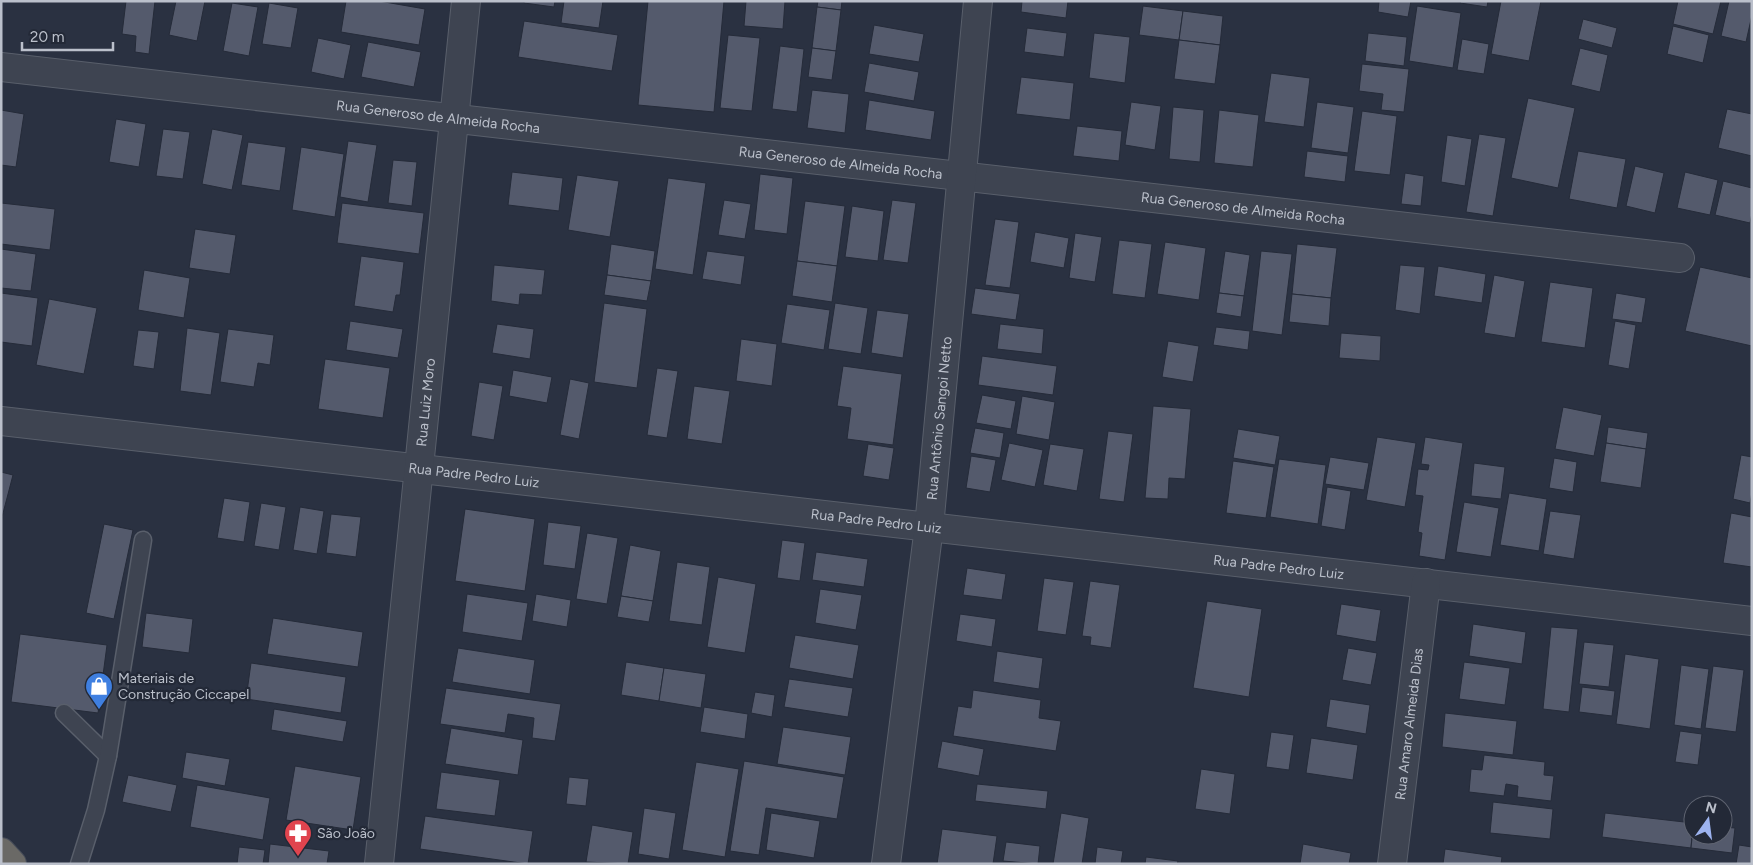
<svg xmlns="http://www.w3.org/2000/svg" width="1753" height="865" viewBox="0 0 1753 865" font-family="Figtree,sans-serif">
<rect width="100%" height="100%" fill="#2a3141"/>
<g fill="#545a6c" stroke="#252b39">
<path d="M126 1H155L149 54 135 52 136 36 122 34Z"/>
<path d="M176 1H205L197 41 169 35Z"/>
<path d="M346 1H379L425 9 419 45 341 32Z"/>
<path d="M524 1H555L554 7 524 3Z"/>
<path d="M564 1H603L599 28 561 23Z"/>
<path d="M648 1H724L714 112 638 105Z"/>
<path d="M746 1H785L783 29 744 26Z"/>
<path d="M818 1H842L841 10 817 7Z"/>
<path d="M1022 1H1068L1066 18 1021 12Z"/>
<path d="M1379 1H1411L1408 17 1378 12Z"/>
<path d="M1461 1H1488L1487 7 1460 3Z"/>
<path d="M1501 1H1541L1529 61 1491 54Z"/>
<path d="M1678 1H1721L1713 34 1673 24Z"/>
<path d="M1729 1H1752V15L1746 42 1721 36Z"/>
<path d="M232 3 258 7 249 56 223 51Z"/>
<path d="M269 3 298 8 291 48 262 44Z"/>
<path d="M1143 6 1183 11 1179 40 1139 35Z"/>
<path d="M1417 6 1461 13 1453 68 1409 61Z"/>
<path d="M817 7 841 10 836 51 812 48Z"/>
<path d="M1183 11 1223 16 1220 45 1179 40Z"/>
<path d="M1583 19 1617 28 1612 48 1578 39Z"/>
<path d="M524 21 618 35 612 71 518 57Z"/>
<path d="M874 25 924 34 919 62 869 54Z"/>
<path d="M1673 26 1709 35 1703 63 1667 54Z"/>
<path d="M1027 28 1067 33 1064 57 1024 52Z"/>
<path d="M1094 33 1130 37 1125 83 1089 78Z"/>
<path d="M1368 33 1407 37 1404 66 1365 61Z"/>
<path d="M728 35 760 38 752 111 720 108Z"/>
<path d="M318 38 351 45 344 79 311 72Z"/>
<path d="M1462 39 1489 44 1484 74 1457 70Z"/>
<path d="M1179 40 1220 45 1215 84 1174 79Z"/>
<path d="M368 42 421 52 414 87 361 77Z"/>
<path d="M780 46 804 49 797 112 772 109Z"/>
<path d="M812 48 836 51 832 80 808 77Z"/>
<path d="M1580 48 1608 55 1600 92 1571 85Z"/>
<path d="M869 63 919 72 914 101 864 92Z"/>
<path d="M1362 64 1409 69 1404 112 1381 110 1383 94 1359 91Z"/>
<path d="M1271 73 1310 78 1304 127 1264 122Z"/>
<path d="M1021 77 1074 83 1070 120 1016 114Z"/>
<path d="M812 90 849 94 845 133 807 128Z"/>
<path d="M1528 98 1575 108 1558 188 1511 178Z"/>
<path d="M869 100 935 111 931 140 865 130Z"/>
<path d="M1131 102 1161 106 1155 150 1125 145Z"/>
<path d="M1317 102 1354 107 1348 153 1311 148Z"/>
<path d="M1173 107 1204 110 1200 162 1169 159Z"/>
<path d="M1727 109 1752 114V156L1718 148Z"/>
<path d="M1 110 24 114 16 167 1 165Z"/>
<path d="M1219 110 1259 115 1253 167 1214 163Z"/>
<path d="M1362 111 1397 116 1390 175 1354 171Z"/>
<path d="M116 119 146 124 139 167 109 162Z"/>
<path d="M1077 126 1122 131 1119 161 1073 156Z"/>
<path d="M163 129 190 132 183 179 156 176Z"/>
<path d="M212 129 243 135 232 190 202 184Z"/>
<path d="M1479 134 1506 138 1493 216 1466 212Z"/>
<path d="M1447 135 1472 139 1465 186 1441 182Z"/>
<path d="M348 141 377 145 368 202 340 197Z"/>
<path d="M248 142 286 147 280 191 241 185Z"/>
<path d="M301 147 344 154 335 217 292 210Z"/>
<path d="M1307 151 1348 156 1345 182 1304 177Z"/>
<path d="M1578 151 1626 159 1617 208 1569 199Z"/>
<path d="M393 160 417 162 412 206 388 203Z"/>
<path d="M1635 166 1664 173 1655 213 1626 206Z"/>
<path d="M512 172 563 178 559 211 508 205Z"/>
<path d="M1685 172 1718 180 1710 215 1677 208Z"/>
<path d="M1405 173 1424 176 1421 206 1401 204Z"/>
<path d="M760 174 793 178 787 234 754 230Z"/>
<path d="M577 175 619 181 610 237 568 230Z"/>
<path d="M668 178 706 183 693 275 655 269Z"/>
<path d="M1723 181 1752 188V213L1750 223 1715 215Z"/>
<path d="M724 200 751 204 745 239 718 235Z"/>
<path d="M892 200 916 203 908 263 883 260Z"/>
<path d="M805 201 845 206 837 266 797 261Z"/>
<path d="M1 203 55 209 50 250 1 244Z"/>
<path d="M342 203 424 213 419 254 337 243Z"/>
<path d="M852 206 884 211 878 261 845 257Z"/>
<path d="M995 219 1019 222 1010 288 985 285Z"/>
<path d="M195 229 236 235 230 274 189 268Z"/>
<path d="M1035 232 1069 238 1064 268 1030 262Z"/>
<path d="M1075 233 1102 237 1095 282 1069 278Z"/>
<path d="M1119 240 1152 244 1145 298 1112 294Z"/>
<path d="M1165 242 1206 248 1199 300 1157 294Z"/>
<path d="M611 244 655 251 651 281 607 275Z"/>
<path d="M1297 244 1337 248 1331 298 1292 294Z"/>
<path d="M1 249 36 254 31 291 1 288Z"/>
<path d="M707 251 745 256 741 285 702 279Z"/>
<path d="M1225 251 1250 255 1244 296 1219 293Z"/>
<path d="M1261 251 1292 254 1282 335 1252 331Z"/>
<path d="M361 256 404 262 400 295H396L393 312 354 306Z"/>
<path d="M797 261 837 266 832 302 792 296Z"/>
<path d="M494 265 545 270 542 295 520 294 519 305 491 301Z"/>
<path d="M1400 265 1425 267 1420 314 1395 310Z"/>
<path d="M1438 266 1486 274 1482 303 1434 296Z"/>
<path d="M1700 267 1752 278V346L1685 331Z"/>
<path d="M144 270 190 278 184 318 138 310Z"/>
<path d="M607 275 651 281 647 301 604 295Z"/>
<path d="M1494 275 1525 281 1515 338 1484 333Z"/>
<path d="M1550 282 1593 288 1585 348 1541 342Z"/>
<path d="M975 288 1020 294 1016 320 971 314Z"/>
<path d="M1 293 38 298 32 346 1 342Z"/>
<path d="M1219 293 1244 296 1241 317 1216 313Z"/>
<path d="M1616 293 1646 298 1642 323 1612 319Z"/>
<path d="M1292 294 1331 298 1329 326 1289 322Z"/>
<path d="M49 299 97 308 84 374 36 365Z"/>
<path d="M604 303 647 309 637 388 594 382Z"/>
<path d="M835 303 868 308 861 354 828 349Z"/>
<path d="M787 304 830 310 824 350 781 343Z"/>
<path d="M877 310 909 314 903 358 871 353Z"/>
<path d="M350 321 403 329 398 358 346 350Z"/>
<path d="M1615 321 1636 325 1629 369 1608 365Z"/>
<path d="M497 324 534 329 530 359 492 353Z"/>
<path d="M1000 324 1044 329 1042 354 997 349Z"/>
<path d="M1216 327 1250 331 1248 350 1213 345Z"/>
<path d="M187 328 220 333 211 395 180 391Z"/>
<path d="M228 329 274 335 270 365 258 363 254 387 220 382Z"/>
<path d="M138 330 159 332 154 369 133 366Z"/>
<path d="M1341 333 1381 336 1380 361 1339 358Z"/>
<path d="M741 339 777 344 772 386 736 381Z"/>
<path d="M1168 341 1199 346 1193 382 1162 377Z"/>
<path d="M982 356 1057 366 1053 395 978 385Z"/>
<path d="M325 359 390 368 383 418 318 409Z"/>
<path d="M843 366 902 374 893 445 847 439 851 408 837 406Z"/>
<path d="M657 368 678 371 667 438 647 435Z"/>
<path d="M513 370 552 377 547 403 509 396Z"/>
<path d="M570 379 589 383 579 439 560 435Z"/>
<path d="M479 382 503 386 494 440 471 436Z"/>
<path d="M694 386 730 391 722 444 687 439Z"/>
<path d="M982 395 1016 401 1011 429 976 423Z"/>
<path d="M1022 396 1055 402 1049 440 1016 434Z"/>
<path d="M1153 406 1191 409 1185 479 1169 478 1168 499 1145 498Z"/>
<path d="M1563 407 1602 415 1594 456 1555 449Z"/>
<path d="M1608 427 1648 433 1646 449 1606 443Z"/>
<path d="M975 428 1004 433 1000 458 970 453Z"/>
<path d="M1238 429 1280 436 1275 465 1233 458Z"/>
<path d="M1108 431 1133 434 1124 502 1099 499Z"/>
<path d="M1377 437 1416 443 1405 507 1366 500Z"/>
<path d="M1425 437 1463 443 1445 560 1419 556 1422 533 1418 532 1423 496 1415 495 1418 469 1428 470 1429 465 1421 464Z"/>
<path d="M1009 443 1043 450 1035 487 1001 480Z"/>
<path d="M1606 443 1646 449 1641 488 1600 482Z"/>
<path d="M868 444 894 448 889 480 863 476Z"/>
<path d="M1050 444 1084 449 1077 491 1043 485Z"/>
<path d="M1741 455 1752 457V492L1750 503 1733 499Z"/>
<path d="M971 456 996 460 990 492 966 488Z"/>
<path d="M1330 457 1369 463 1364 490 1325 484Z"/>
<path d="M1554 458 1577 462 1573 492 1549 488Z"/>
<path d="M1279 459 1326 465 1318 524 1270 517Z"/>
<path d="M1233 461 1274 467 1266 518 1226 513Z"/>
<path d="M1474 463 1505 467 1501 499 1471 496Z"/>
<path d="M1 472 13 475 1 521Z"/>
<path d="M1327 487 1351 491 1345 530 1321 526Z"/>
<path d="M1509 493 1547 499 1539 551 1500 545Z"/>
<path d="M224 498 250 502 244 542 217 538Z"/>
<path d="M1464 502 1499 508 1491 557 1456 552Z"/>
<path d="M261 503 286 507 279 550 254 546Z"/>
<path d="M300 507 324 511 317 554 293 550Z"/>
<path d="M465 509 535 519 525 591 455 581Z"/>
<path d="M1550 511 1581 515 1574 559 1543 554Z"/>
<path d="M1731 513 1752 517V567L1723 563Z"/>
<path d="M331 514 361 517 356 557 326 553Z"/>
<path d="M548 522 581 526 575 569 543 565Z"/>
<path d="M104 524 133 530 114 619 86 613Z"/>
<path d="M587 533 618 538 607 604 576 599Z"/>
<path d="M782 540 805 543 800 581 777 578Z"/>
<path d="M630 545 661 551 653 601 621 596Z"/>
<path d="M816 552 868 559 864 587 812 580Z"/>
<path d="M677 562 710 567 702 625 669 621Z"/>
<path d="M967 568 1006 574 1002 600 963 595Z"/>
<path d="M718 577 756 584 745 653 707 647Z"/>
<path d="M1044 578 1074 582 1066 635 1037 631Z"/>
<path d="M1090 581 1120 585 1111 648 1090 645 1091 637 1082 636Z"/>
<path d="M820 589 862 595 856 630 815 623Z"/>
<path d="M467 594 528 603 522 641 462 632Z"/>
<path d="M536 594 571 600 567 627 532 621Z"/>
<path d="M621 596 653 601 649 622 617 617Z"/>
<path d="M1207 601 1262 609 1249 697 1193 688Z"/>
<path d="M1341 604 1381 610 1376 642 1336 635Z"/>
<path d="M146 613 193 619 189 653 142 647Z"/>
<path d="M960 614 996 619 992 647 956 641Z"/>
<path d="M273 618 363 632 358 667 267 654Z"/>
<path d="M1473 624 1526 632 1522 664 1469 656Z"/>
<path d="M1551 627 1578 629 1569 712 1543 709Z"/>
<path d="M20 634 107 645 98 713 11 702Z"/>
<path d="M795 635 859 645 853 679 789 668Z"/>
<path d="M1584 642 1614 645 1609 687 1579 684Z"/>
<path d="M458 648 535 660 530 694 452 682Z"/>
<path d="M1348 648 1377 653 1371 685 1342 680Z"/>
<path d="M997 651 1043 658 1039 689 993 682Z"/>
<path d="M1625 654 1659 659 1650 729 1616 724Z"/>
<path d="M626 662 664 668 659 701 621 695Z"/>
<path d="M1464 662 1510 668 1505 705 1459 699Z"/>
<path d="M251 663 346 677 341 713 246 699Z"/>
<path d="M1681 665 1709 669 1701 729 1674 725Z"/>
<path d="M1713 666 1744 670 1736 732 1705 728Z"/>
<path d="M664 668 706 674 701 708 659 701Z"/>
<path d="M789 679 853 688 848 717 784 707Z"/>
<path d="M1582 687 1615 691 1612 716 1579 712Z"/>
<path d="M446 688 561 704 555 741 532 738 534 718 508 714 505 733 440 724Z"/>
<path d="M973 690 1041 700 1039 718 1061 721 1056 751 953 736 958 706 971 708Z"/>
<path d="M755 692 775 695 772 717 751 713Z"/>
<path d="M1330 699 1370 705 1366 734 1326 727Z"/>
<path d="M704 707 748 714 745 739 700 732Z"/>
<path d="M274 709 347 721 343 742 271 730Z"/>
<path d="M1445 713 1517 721 1513 755 1442 747Z"/>
<path d="M783 727 851 737 845 775 777 764Z"/>
<path d="M451 728 523 740 518 775 445 764Z"/>
<path d="M1680 731 1702 734 1698 765 1675 762Z"/>
<path d="M1271 732 1294 735 1289 770 1266 767Z"/>
<path d="M1311 738 1358 745 1353 780 1306 773Z"/>
<path d="M942 741 984 749 979 776 937 768Z"/>
<path d="M186 752 230 759 225 786 182 778Z"/>
<path d="M1484 755 1545 762 1544 775 1554 776 1551 801 1517 797 1518 786 1506 784 1504 796 1469 792 1471 769 1482 770Z"/>
<path d="M744 761 844 777 837 819 766 808 759 855 730 851Z"/>
<path d="M696 762 739 769 725 857 682 850Z"/>
<path d="M295 766 361 777 353 830 286 820Z"/>
<path d="M1201 769 1235 774 1230 814 1195 809Z"/>
<path d="M441 772 500 780 495 816 436 809Z"/>
<path d="M128 775 177 785 171 812 122 802Z"/>
<path d="M569 777 589 779 586 806 566 804Z"/>
<path d="M977 784 1048 791 1046 809 975 801Z"/>
<path d="M197 785 270 798 263 840 190 827Z"/>
<path d="M1493 802 1553 809 1550 839 1490 833Z"/>
<path d="M644 808 676 813 669 859 638 854Z"/>
<path d="M771 813 820 821 814 858 766 850Z"/>
<path d="M1061 813 1089 818 1082 864H1053Z"/>
<path d="M1605 813 1693 823 1691 848 1602 837Z"/>
<path d="M425 816 533 831 528 864 420 849Z"/>
<path d="M592 825 633 832 628 864 586 862Z"/>
<path d="M1723 827 1735 828 1732 853 1691 848 1693 828V835H1723Z"/>
<path d="M942 829 997 836 993 864H937Z"/>
<path d="M1006 842 1040 846 1038 864 1003 861Z"/>
<path d="M270 844 329 851 327 864H268Z"/>
<path d="M1303 844 1351 853 1349 864H1300Z"/>
<path d="M1739 845 1752 847V864H1736Z"/>
<path d="M239 847 265 850 263 864H237Z"/>
<path d="M1097 847 1123 851 1121 864H1095Z"/>
<path d="M1445 849 1502 857 1501 864H1443Z"/>
<path d="M1146 857 1178 861 1177 864H1145Z"/>
</g>
<g fill="none" stroke-linecap="round" stroke-linejoin="round">
<g stroke="#595f6b" stroke-width="19">
<g id="service">
<path d="M64 713 108 756"/>
<path d="M79 864 96 810 108 756 143 540"/>
</g>
</g>
<g stroke="#595f6b" stroke-width="30">
<g id="minor">
<path id="s1" d="M1 67 1680 258"/>
<path id="s2" d="M1 421 1752 621"/>
<path id="s3" d="M379 864 466 1"/>
<path id="s4" d="M886 864 929 527 978 1"/>
<path id="s5" d="M1392 864 1426 583"/>
</g>
</g>
<g stroke="#464c59" stroke-width="30">
<path id="trunk" d="M1 852 12 864"/>
</g>
<use href="#service" stroke="#3e4451" stroke-width="16"/>
<use href="#minor" stroke="#3e4451" stroke-width="28"/>
<use href="#trunk" stroke="#6a6966" stroke-width="28"/>
</g>
<defs>
<g id="shop-pin" transform="scale(1.4375)"><path d="M0 17L-7.5 6A9.5 9.5 0 1 1 7.5 6Z" fill="#3f7fe0" stroke="#232937"/><path d="M-5-2.5h2.3a2.7 3.5 0 0 1 5.4 0H5L5.5 6h-11ZM-1.5-2.5h3a1.5 2.3 0 0 0-3 0Z" fill="#fff"/></g>
<g id="pharmacy-pin" transform="scale(1.4375)"><path d="M0 17L-7.5 6A9.5 9.5 0 1 1 7.5 6Z" fill="#e0444e" stroke="#232937"/><path d="M-2-6h4v4h4v4h-4v4h-4v-4h-4v-4h4Z" fill="#fff"/></g>
</defs>
<g fill-rule="evenodd">
<use href="#shop-pin" x="99" y="686"/>
<use href="#pharmacy-pin" x="298" y="833"/>
</g>
<g text-anchor="middle" stroke-width="4.5" stroke-linejoin="round" paint-order="stroke">
<g font-size="14" fill="#bbc0cb" stroke="#232937">
<text dy="5" stroke="none"><textPath href="#s1" startOffset="440">Rua Generoso de Almeida Rocha</textPath></text>
<text dy="5" stroke="none"><textPath href="#s1" startOffset="845">Rua Generoso de Almeida Rocha</textPath></text>
<text dy="5" stroke="none"><textPath href="#s1" startOffset="1250">Rua Generoso de Almeida Rocha</textPath></text>
<text dy="5" stroke="none"><textPath href="#s3" startOffset="464">Rua Luiz Moro</textPath></text>
<text dy="5" stroke="none"><textPath href="#s4" startOffset="449">Rua Antônio Sangoi Netto</textPath></text>
<text dy="5" stroke="none"><textPath href="#s2" startOffset="476">Rua Padre Pedro Luiz</textPath></text>
<text dy="5" stroke="none"><textPath href="#s2" startOffset="881">Rua Padre Pedro Luiz</textPath></text>
<text dy="5" stroke="none"><textPath href="#s2" startOffset="1286">Rua Padre Pedro Luiz</textPath></text>
<text dy="5" stroke="none"><textPath href="#s5" startOffset="141">Rua Amaro Almeida Dias</textPath></text>
</g>
<g font-size="14" fill="#bbc0cb" stroke="#232937" text-anchor="start">
<text x="118" y="683">Materiais de<tspan x="118" dy="16">Construção Ciccapel</tspan></text>
<text x="317" y="838">São João</text>
</g>
</g>
<rect width="1753" height="865" fill="none" stroke="#bbc0cb" stroke-width="5"/>
<g transform="translate(1708 820) rotate(14)"><circle r="24" fill="#232937" stroke="#606572"/>
<path d="M0-4L9 19L0 12L-9 19Z" fill="#9db3ef"/>
<text y="-8" font-size="14" font-weight="bold" text-anchor="middle" fill="#bbc0cb">N</text>
</g>
<path d="M22 42v8h91v-8" fill="none" stroke="#bbc0cb" stroke-width="2.5"/>
<text x="30" y="42" font-size="15" fill="#bbc0cb" stroke="#232937" stroke-width="4" paint-order="stroke">20 m</text>
</svg>
